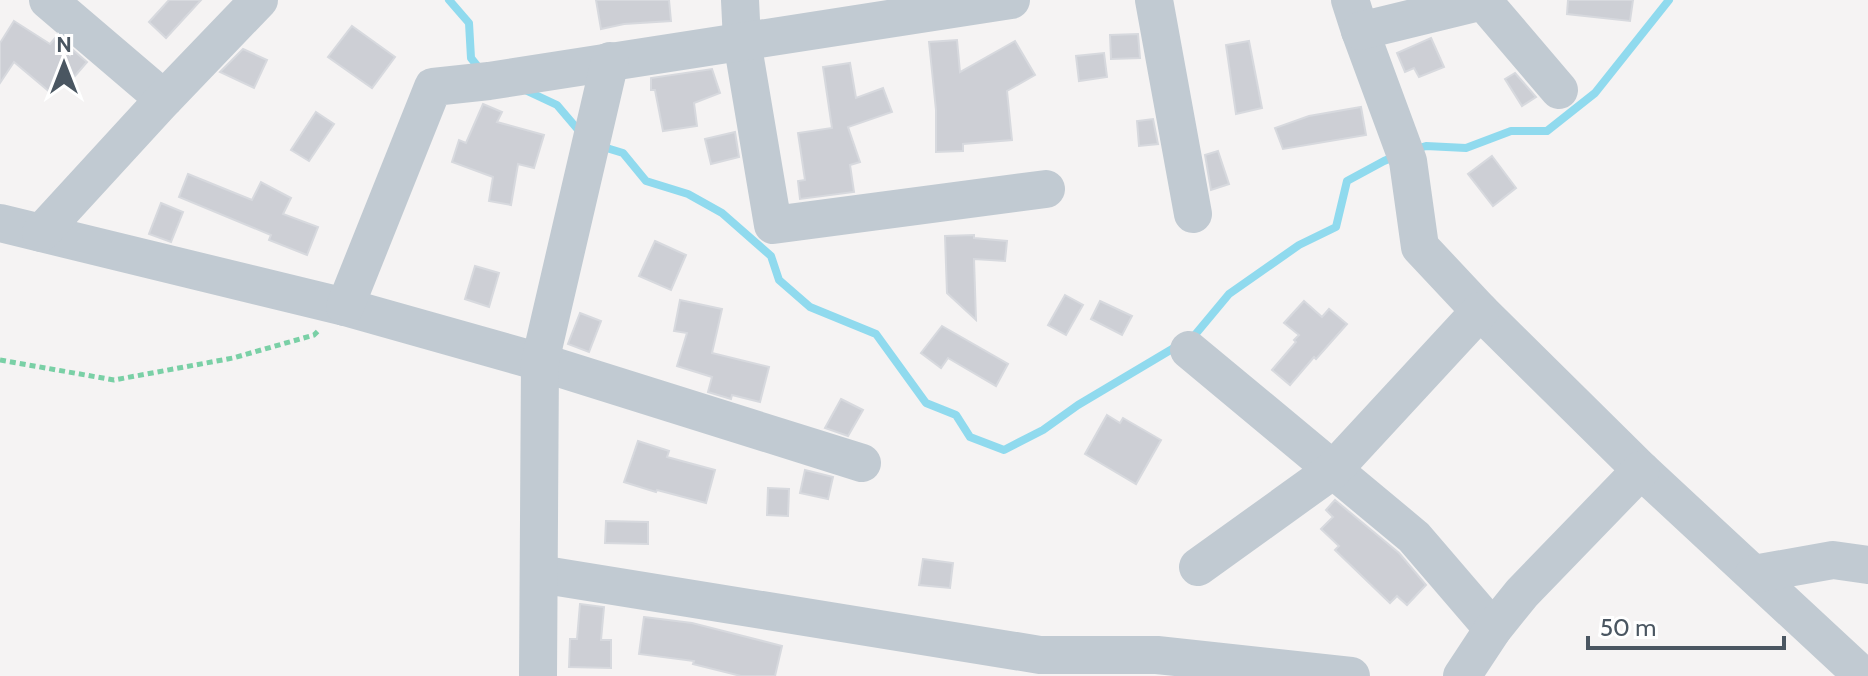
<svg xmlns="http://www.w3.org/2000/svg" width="1868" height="676" viewBox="0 0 1868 676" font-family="Cabin,sans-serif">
<rect width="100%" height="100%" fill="#f5f3f3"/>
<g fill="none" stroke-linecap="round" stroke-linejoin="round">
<g stroke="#90daee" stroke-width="8">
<path d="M449 0 469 23 471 58 482 72"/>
<path d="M525 90 557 105 580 132"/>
<path d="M600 146 623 153 646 181 688 194 722 213 771 256 779 280 810 307 876 334 926 403 956 415 970 437 1004 450 1043 430 1078 405 1194 336 1229 294 1299 245 1336 227 1347 181 1384 161 1396 156"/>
<path d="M1413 150 1426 146 1466 148 1511 131H1547L1595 93 1669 0"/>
</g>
</g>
<g fill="#cdcfd5" stroke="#d7d9de" stroke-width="2">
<path d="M169 0H201L166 38 149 22Z"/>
<path d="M596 0H669L671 21 624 24 601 29Z"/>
<path d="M1568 0H1633L1630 21 1567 14Z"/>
<path d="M14 21 50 44 57 36 87 62 74 77 68 72 51 93 14 62 0 83V43Z"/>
<path d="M352 26 395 57 372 88 328 57Z"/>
<path d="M1138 34 1140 58 1111 59 1110 35Z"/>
<path d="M1431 38 1444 67 1419 77 1414 68 1405 72 1397 53Z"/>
<path d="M957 40 960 72 1015 41 1035 75 1007 91 1012 140 963 144V151L936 152V110L929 42Z"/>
<path d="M1249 41 1262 108 1236 114 1226 45Z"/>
<path d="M243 49 267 60 254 88 220 72Z"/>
<path d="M1104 53 1107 77 1079 81 1076 56Z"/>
<path d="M850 63 856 98 883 88 892 112 848 127 860 162 850 165 854 192 800 199 798 181 805 180 798 133 832 128 823 67Z"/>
<path d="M712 69 720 93 694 103 697 126 663 131 655 90H651V78Z"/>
<path d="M1515 73 1536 97 1522 106 1505 79Z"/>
<path d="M483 104 502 112 497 122 544 135 534 168 518 164 511 205 489 201 493 177 452 162 459 140 466 143Z"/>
<path d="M1361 107 1366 135 1283 149 1275 128 1309 116Z"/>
<path d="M316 112 334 124 309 161 291 150Z"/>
<path d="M1153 119 1158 144 1139 146 1137 121Z"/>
<path d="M735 132 739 157 711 164 705 139Z"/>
<path d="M1218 151 1229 184 1211 190 1205 155Z"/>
<path d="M1492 156 1516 188 1493 206 1468 174Z"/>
<path d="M188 174 252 200 261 182 291 198 283 214 318 227 307 255 269 240 271 235 179 197Z"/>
<path d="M161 203 183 212 171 242 149 234Z"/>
<path d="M974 235V238L1007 241 1005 261 974 259 976 320 947 293 945 236Z"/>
<path d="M655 241 686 255 671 290 639 276Z"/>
<path d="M475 266 499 273 489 307 465 299Z"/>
<path d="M1065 295 1083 305 1066 335 1048 325Z"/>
<path d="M680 300 722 309 712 353 769 367 760 402 732 395 731 399 708 392 712 377 677 366 687 333 674 331Z"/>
<path d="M1100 301 1132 316 1122 335 1091 319Z"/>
<path d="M1304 301 1322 317 1329 309 1347 324 1316 359 1314 357 1290 385 1272 370 1296 342 1294 340 1299 335 1284 323Z"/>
<path d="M580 313 601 321 589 352 568 344Z"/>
<path d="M942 326 1008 364 996 386 948 358 941 368 921 353Z"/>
<path d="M841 399 863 410 848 436 825 428Z"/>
<path d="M1107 415 1120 423 1123 418 1161 440 1136 484 1085 454Z"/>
<path d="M638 441 669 451 667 457 715 470 706 503 657 490 656 492 624 482Z"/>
<path d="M805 470 833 477 828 499 800 493Z"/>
<path d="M768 488 789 489 788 516 767 515Z"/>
<path d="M1335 500 1399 553 1426 585 1407 605 1397 596 1390 603 1335 550 1339 546 1321 529 1333 517 1326 510Z"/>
<path d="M606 521 648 522V544L605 543Z"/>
<path d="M923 559 953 563 950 588 919 585Z"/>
<path d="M580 604 604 607 601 640H611V668L569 667 570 639H577Z"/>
<path d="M644 617 692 623 782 646 775 676H741L693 664 694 661 639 654Z"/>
</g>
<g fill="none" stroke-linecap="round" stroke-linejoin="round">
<path stroke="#7ad0a6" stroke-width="5" stroke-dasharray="6 4" stroke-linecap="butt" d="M0 360 114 380 233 358 314 335 318 331"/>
<g stroke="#c1cad2" stroke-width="38">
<path d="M48 0 164 99"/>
<path d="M740 0 742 41 773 225 1046 189"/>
<path d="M1154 0 1193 214"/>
<path d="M1350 0 1360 31 1408 161 1420 247 1480 311 1641 470 1863 676"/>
<path d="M1360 31 1483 1 1559 90"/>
<path d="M0 223 345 307 540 362 862 463"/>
<path d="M41 233 164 99 259 0"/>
<path d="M345 307 433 87 489 81 1011 0"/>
<path d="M1189 350 1414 537 1493 629"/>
<path d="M1198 567 1333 470 1480 311"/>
<path d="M539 574 1040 655H1157L1351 676"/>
<path d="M1754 574 1833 560 1868 565"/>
<path d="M538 676 540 362 610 61"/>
<path d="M1462 676 1493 629 1522 593 1641 470"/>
</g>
</g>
<g transform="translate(64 64)" stroke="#ffffff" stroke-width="6" paint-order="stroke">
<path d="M0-6L14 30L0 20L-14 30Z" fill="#4a5661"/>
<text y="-12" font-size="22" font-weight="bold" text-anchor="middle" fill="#4a5661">N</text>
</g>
<path d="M1588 636v12h196v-12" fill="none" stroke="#4a5661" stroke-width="4"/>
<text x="1600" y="636" font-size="24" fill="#4a5661" stroke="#ffffff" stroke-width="6" paint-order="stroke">50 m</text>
</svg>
